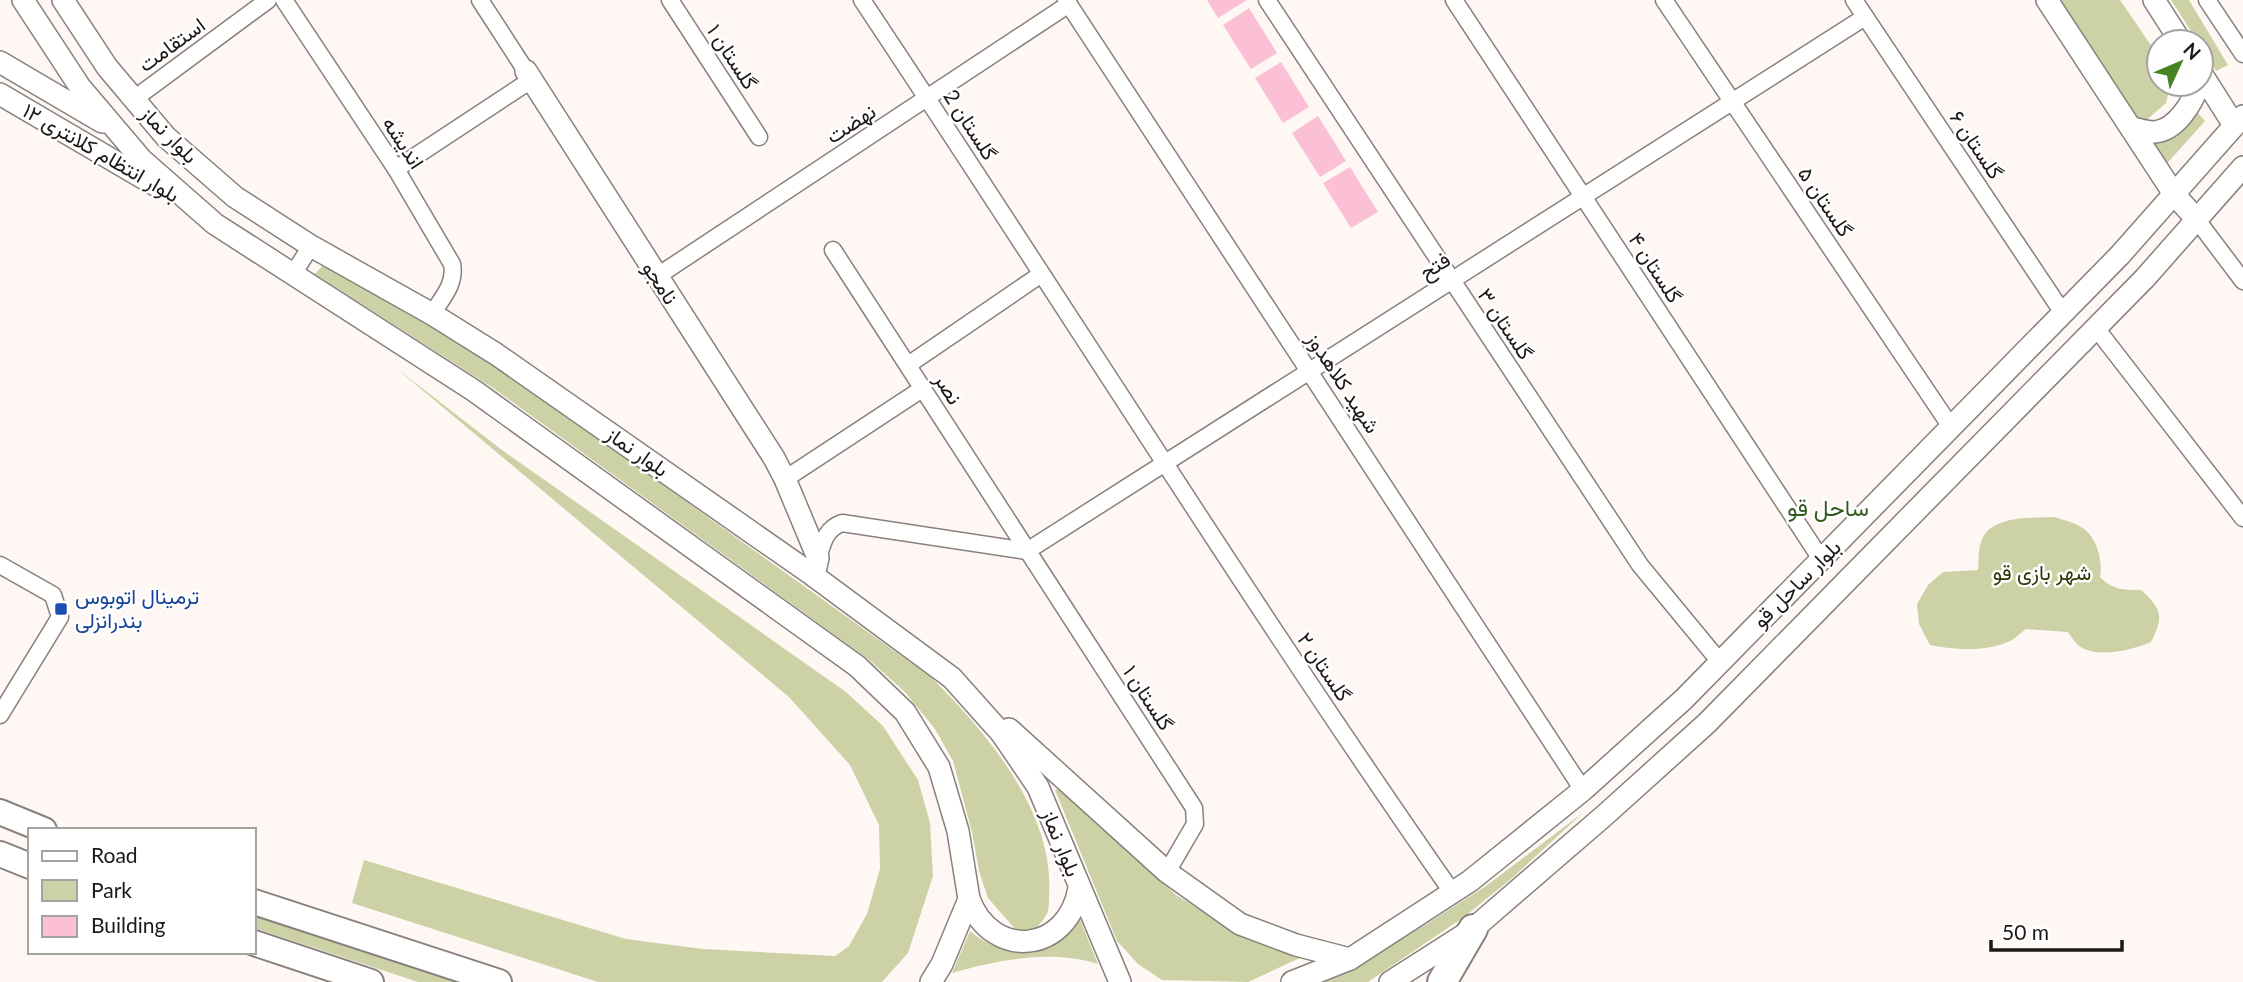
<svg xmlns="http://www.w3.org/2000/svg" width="2243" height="982" viewBox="0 0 2243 982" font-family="Lato,Vazirmatn,sans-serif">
<rect width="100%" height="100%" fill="#fef7f3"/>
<g fill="#cdd2a6">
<path d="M2056 0H2120L2159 57V84H2171L2166 103 2143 123 2133 120Z"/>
<path d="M2171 0H2189L2228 65 2216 71 2201 47V42H2198Z"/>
<path d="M2197 112 2205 121 2162 169 2143 147C2166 141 2180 129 2197 112Z"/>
<path d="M323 265 493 363 932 678C987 733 1055 813 1049 895 1049 900 1049 907 1048 911 1046 918 1039 924 1035 929L1016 930 988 898 979 871 972 832 953 761 935 729 905 692 868 659 493 388 315 274Z"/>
<path d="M396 368 502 450 846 692 883 726 918 780 930 823 933 876 908 953 882 982H598L352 903 364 860 626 939 703 949 835 956 849 946 867 914 880 869 879 825 850 765 789 697Z"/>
<path d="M2054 517C2063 520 2074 522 2081 527 2097 536 2103 561 2100 577 2112 590 2125 590 2141 590 2162 609 2164 617 2151 642 2132 650 2098 659 2079 646 2075 643 2071 636 2068 632L2026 629C2020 633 2014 640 2008 642 1984 652 1955 650 1930 645L1919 624 1917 604 1928 585 1943 572 1978 570C1979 561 1978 550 1981 542 1989 515 2032 518 2054 517Z"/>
<path d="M1061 788 1176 895 1224 924 1302 957 1248 982 1162 980 1138 964 1117 941 1055 790Z"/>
<path d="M1584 812 1511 879 1464 917 1368 982H1325L1425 925 1486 886Z"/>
<path d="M254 916 280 925 456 982H418L254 928Z"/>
<path d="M1079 917 1098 964C1052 949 998 960 952 973L970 931C1006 962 1053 957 1079 917Z"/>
</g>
<g fill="#fbc0d5">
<path d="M1207 0H1247L1218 18Z"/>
<path d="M1249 8 1277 53 1251 69 1223 25Z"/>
<path d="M1281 62 1309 107 1283 123 1255 78Z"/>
<path d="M1318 116 1346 161 1320 177 1292 133Z"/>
<path d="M1350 167 1378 212 1351 228 1323 183Z"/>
</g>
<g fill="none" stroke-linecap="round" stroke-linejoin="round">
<g stroke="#88807c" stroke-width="19">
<g id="street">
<path d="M284 0 396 169 452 264C456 284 442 298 432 314"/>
<path d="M480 0 526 71"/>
<path d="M670 0 759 137"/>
<path d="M862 0C1060 297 1248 600 1452 892"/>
<path d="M1066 0 1583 790"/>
<path d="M1267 0 1640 565 1720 662"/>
<path d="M1454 0 1821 559"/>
<path d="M1664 0 1951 427"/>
<path d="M1854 0 2063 313"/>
<path d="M2207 0 2243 54"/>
<path d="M134 99 268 0"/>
<path d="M396 169 531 80"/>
<path d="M2197 220 2243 281"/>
<path d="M833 250 1194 808 1195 824 1167 872"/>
<path d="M293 274 311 246"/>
<path d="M656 277 1069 4"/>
<path d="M2096 328 2243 518"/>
<path d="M908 365 1040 275"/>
<path d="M785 479 922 389"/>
<path d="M1027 551 1865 17"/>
<path d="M818 558C823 543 825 529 842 523L1027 551"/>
<path d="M0 565 53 595 60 617 0 715"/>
</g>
</g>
<g stroke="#88807c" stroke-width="24">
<g id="secondary">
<path d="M23 0 80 87 142 160 215 224 473 390 857 666 905 712 939 767 958 831 969 899 942 964 931 982"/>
<path d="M63 0 107 67 166 137 235 197 311 246 432 314 496 354 814 576 952 678 1002 734 1038 787 1120 982"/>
<path d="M2047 0 2174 194 2197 220"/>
<path d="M2154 0 2181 42"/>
<path d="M0 62 102 122"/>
<path d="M526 71 774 458 785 479 818 558 814 576"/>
<path d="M2201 73 2234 125"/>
<path d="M0 94 155 185"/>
<path d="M2131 128C2138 129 2147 132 2154 132 2176 131 2193 102 2199 84"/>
<path d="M1009 729 1167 872 1240 924 1296 945 1350 959"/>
<path d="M969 899C992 961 1068 953 1079 888"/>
<path d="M1292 982 1350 959 1470 881 1583 790 1684 699 2120 255 2243 116"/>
<path d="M1390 982 1473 929 1605 815 1707 723 2145 278 2243 167"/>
</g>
</g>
<g stroke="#88807c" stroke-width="28">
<g id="primary">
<path d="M0 812 44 830"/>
<path d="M0 854 30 866"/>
<path d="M254 902 499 982"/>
<path d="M254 943 371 982"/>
</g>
</g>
<g stroke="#88807c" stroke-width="32">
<path id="highway" d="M1442 982 1473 929"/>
</g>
<use href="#street" stroke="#fff" stroke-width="16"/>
<use href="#secondary" stroke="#fff" stroke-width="21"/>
<use href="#primary" stroke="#fff" stroke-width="24"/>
<use href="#highway" stroke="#fff" stroke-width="28"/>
</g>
<rect fill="#1a4fb4" stroke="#fff" stroke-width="2.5" x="54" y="602" width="14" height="14" rx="3.5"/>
<g text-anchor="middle" stroke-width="5" stroke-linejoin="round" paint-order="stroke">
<g font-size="21" fill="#1b1817" stroke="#fff">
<text transform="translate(172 45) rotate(-36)" y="7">استقامت</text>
<text transform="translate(732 57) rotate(57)" y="7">گلستان ۱</text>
<text transform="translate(851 124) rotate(-33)" y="7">نهضت</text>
<text transform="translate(970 125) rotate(57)" y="7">گلستان 2</text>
<text transform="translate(169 135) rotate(45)" y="7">بلوار نماز</text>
<text transform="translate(403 143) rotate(57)" y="7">اندیشه</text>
<text transform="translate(1976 145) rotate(56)" y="7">گلستان ۶</text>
<text transform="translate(101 153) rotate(30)" y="7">بلوار انتظام کلانتری ۱۲</text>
<text transform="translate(1825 202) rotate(56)" y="7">گلستان ۵</text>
<text transform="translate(1435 266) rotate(-32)" y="7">فتح</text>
<text transform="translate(1655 268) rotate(57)" y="7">گلستان ۴</text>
<text transform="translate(660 283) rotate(57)" y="7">نامجو</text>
<text transform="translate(1505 324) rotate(56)" y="7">گلستان ۳</text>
<text transform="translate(1343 383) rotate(57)" y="7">شهید کلاهدوز</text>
<text transform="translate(948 389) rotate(58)" y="7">نصر</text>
<text transform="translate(637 452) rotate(35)" y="7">بلوار نماز</text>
<text transform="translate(1797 584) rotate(-45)" y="7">بلوار ساحل قو</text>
<text transform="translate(1324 667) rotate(56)" y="7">گلستان ۲</text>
<text transform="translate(1148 698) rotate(57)" y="7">گلستان ۱</text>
<text transform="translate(1061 843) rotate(68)" y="7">بلوار نماز</text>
</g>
<g font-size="21" fill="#323500" stroke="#fff">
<text x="2042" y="580">شهر بازی قو</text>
</g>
<g font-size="21" fill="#164399" stroke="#fff" text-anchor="start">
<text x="75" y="604">ترمینال اتوبوس<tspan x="75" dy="24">بندرانزلی</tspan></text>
</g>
<g font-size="23" fill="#32591d" stroke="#fff">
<text x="1828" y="516">ساحل قو</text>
</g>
</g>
<rect x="28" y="828" width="228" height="126" fill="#ffffff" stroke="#a4a3a2" stroke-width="2"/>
<rect x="42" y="851" width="35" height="10" fill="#ffffff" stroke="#a4a3a2" stroke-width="2"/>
<text x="91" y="863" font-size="21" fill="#1b1817">Road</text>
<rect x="42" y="880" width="35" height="21" fill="#cdd2a6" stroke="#a4a3a2" stroke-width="2"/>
<text x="91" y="898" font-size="21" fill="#1b1817">Park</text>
<rect x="42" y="916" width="35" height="21" fill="#fbc0d5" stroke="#a4a3a2" stroke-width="2"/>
<text x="91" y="933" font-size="21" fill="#1b1817">Building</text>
<g transform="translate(2180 63) rotate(46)"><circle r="33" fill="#ffffff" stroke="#a4a3a2" stroke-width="2"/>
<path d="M0-5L12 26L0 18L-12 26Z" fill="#468322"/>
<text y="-10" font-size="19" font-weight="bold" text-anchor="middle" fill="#1b1817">N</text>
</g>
<path d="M1991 940v10h131v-10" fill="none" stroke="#1b1817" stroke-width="3.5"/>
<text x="2002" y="940" font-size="21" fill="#1b1817" stroke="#ffffff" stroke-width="5" paint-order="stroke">50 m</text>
</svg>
